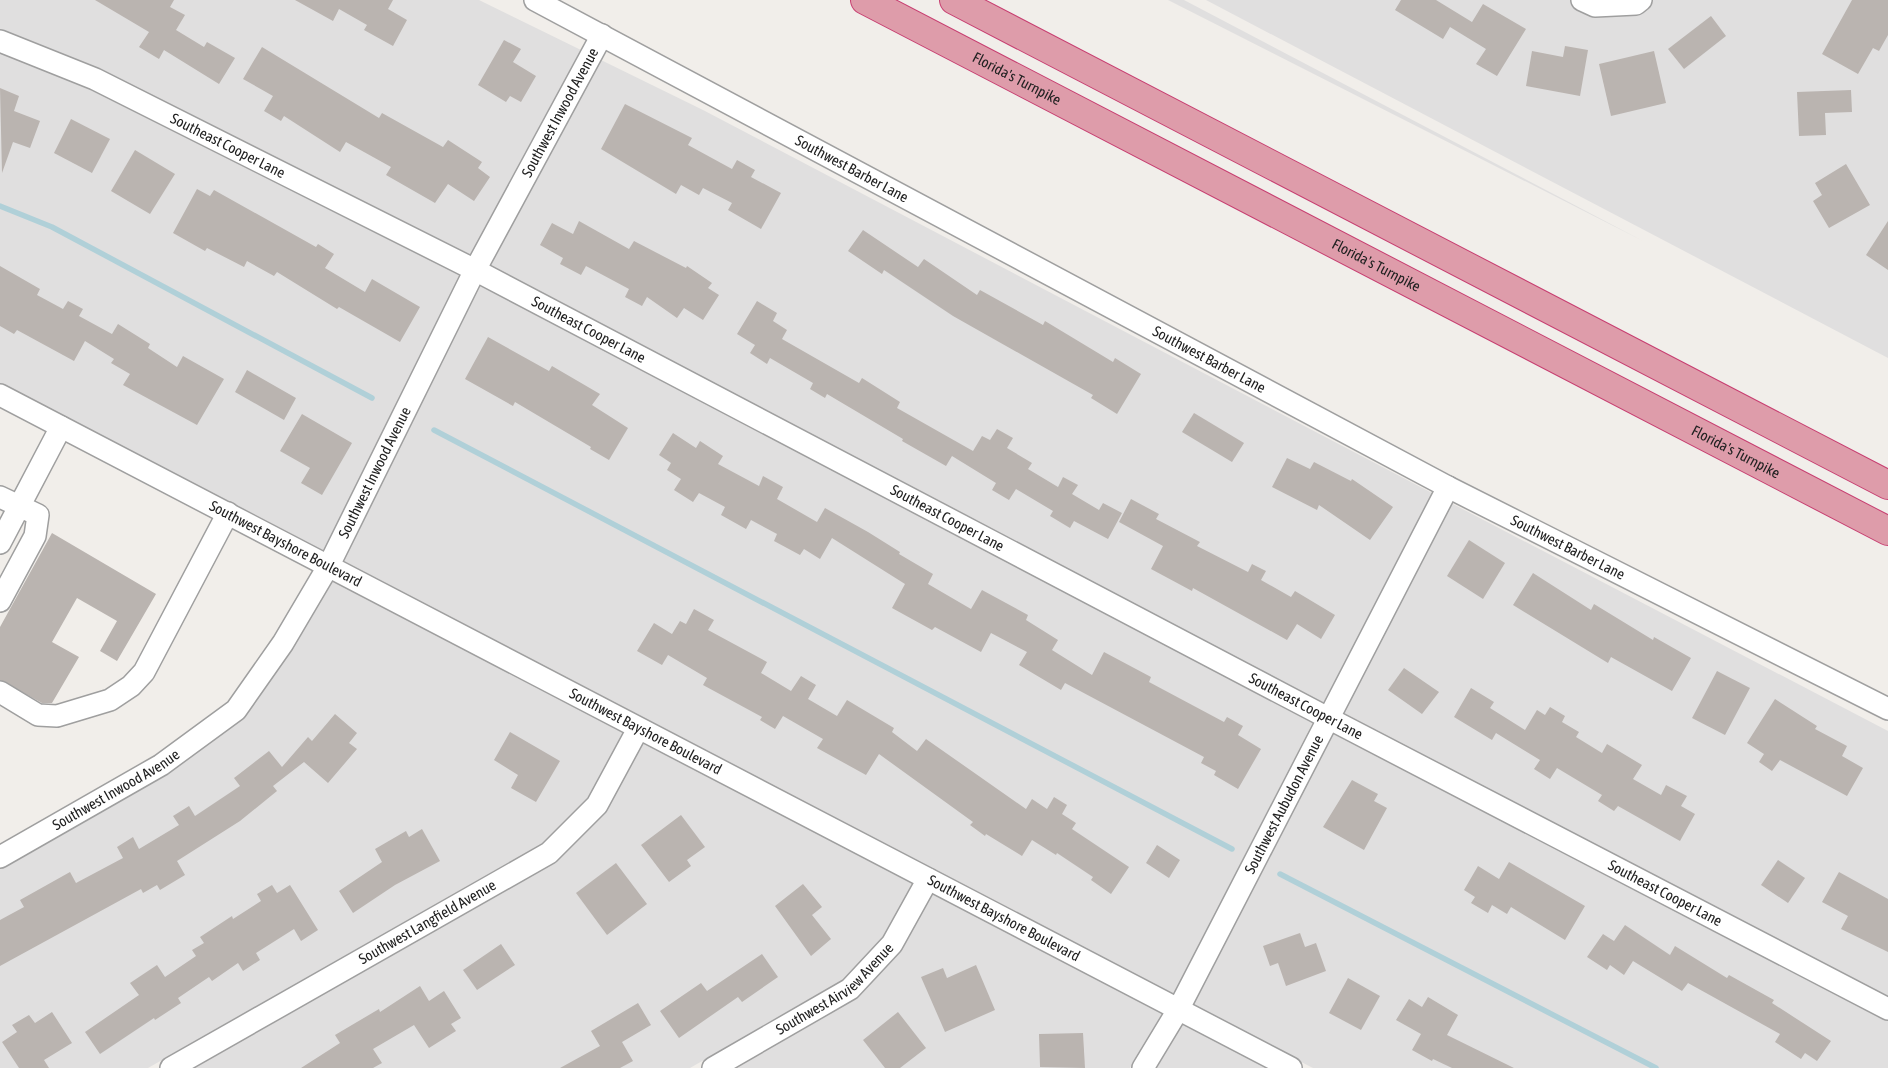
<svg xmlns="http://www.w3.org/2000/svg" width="1888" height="1068" viewBox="0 0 1888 1068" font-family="'Asap Condensed',sans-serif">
<rect width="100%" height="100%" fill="#f1eeea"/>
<g fill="#e0dfdf">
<path d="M0 0H479L581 50 470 256 98 70 0 30Z"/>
<path d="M1168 0H1184L1643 241Z"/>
<path d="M1206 0H1888V358Z"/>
<path d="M0 52 92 89 461 274 324 551 0 384Z"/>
<path d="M601 60 703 110 1432 493 1323 704 489 266Z"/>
<path d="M480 283 1313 722 1173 996 343 561Z"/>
<path d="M1451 503 1888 731V998L1342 714Z"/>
<path d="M334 579 624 733 588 798 543 844 148 1068H0V869L166 775 242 719 292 650Z"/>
<path d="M1332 732 1888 1020V1068H1313L1192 1006Z"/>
<path d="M643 743 913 883 883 937 843 980 690 1068H192L555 862 606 811Z"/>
<path d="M932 893 1163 1013 1130 1068H735L858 996 900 951Z"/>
<path d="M1183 1023 1269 1068H1156Z"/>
</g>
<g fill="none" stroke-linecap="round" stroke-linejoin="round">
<g stroke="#b0d0d8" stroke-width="5.5">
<path d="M0 206 52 227 372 398"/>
<path d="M434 430 1232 849"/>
<path d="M1280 874 1656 1068"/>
</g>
</g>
<g fill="#bab4b0">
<path d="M95 0H174L170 7 185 15 176 30 204 47 207 42 235 58 219 84 164 50 159 59 139 47 149 32Z"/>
<path d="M295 0H393L388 9 407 20 393 46 364 30 367 25 339 9 333 21Z"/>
<path d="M1401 0H1436L1472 22 1483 4 1526 29 1497 76 1476 64 1486 49 1450 27 1443 39 1395 10Z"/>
<path d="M1852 0H1888V35L1879 51 1873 48 1858 74 1822 54Z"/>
<path d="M1711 16 1726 36 1684 69 1668 49Z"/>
<path d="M504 40 521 49 513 62 536 76 521 102 510 96 506 102 478 85Z"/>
<path d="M1565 46 1588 50 1580 96 1526 86 1532 51 1563 57Z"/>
<path d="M262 47 379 118 382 113 443 147 448 140 482 162 478 168 490 177 474 201 448 184 435 203 386 175 391 167 346 142 340 152 284 116 281 121 264 111 273 96 243 79Z"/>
<path d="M1654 51 1666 103 1611 116 1599 64Z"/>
<path d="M0 88 19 96 14 111 40 121 30 148 13 142 2 173Z"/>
<path d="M1851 90 1852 112 1825 113 1826 135 1799 136 1797 92Z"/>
<path d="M625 104 692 138 688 145 732 169 737 160 755 170 751 177 781 193 761 229 728 210 732 203 703 188 699 195 681 185 676 194 601 149Z"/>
<path d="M71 119 110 139 92 173 54 153Z"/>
<path d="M135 150 175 174 150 214 111 191Z"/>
<path d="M1846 164 1870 205 1829 228 1813 201 1822 195 1815 183Z"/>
<path d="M197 189 210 196 214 190 316 247 318 244 334 254 325 268 365 292 372 279 420 307 400 342 339 307 337 309 277 272 274 276 247 261 244 267 207 248 205 251 173 233Z"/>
<path d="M579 221 629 249 634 241 686 268 687 266 712 283 708 288 719 295 703 320 684 308 677 318 647 297 642 306 625 297 629 289 586 266 581 275 560 264 563 258 540 245 552 223 573 234Z"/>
<path d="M1888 221V270L1866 255Z"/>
<path d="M863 230 918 267 924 259 977 295 980 290 1043 325 1045 321 1113 362 1115 358 1141 374 1117 414 1091 398 1093 395 953 316 884 270 882 274 848 251Z"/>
<path d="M0 266 40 289 37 295 63 309 68 301 83 309 79 316 112 334 118 324 150 344 148 348 177 367 183 356 224 379 197 425 123 385 130 374 111 363 114 359 85 341 74 361 17 330 14 334 0 326Z"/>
<path d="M757 301 777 313 773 321 787 330 782 339 859 383 862 378 900 402 897 408 973 451 982 436 990 440 997 429 1013 438 1007 448 1032 463 1028 469 1058 487 1063 477 1078 485 1072 494 1099 510 1103 503 1122 513 1108 539 1074 521 1070 528 1050 516 1053 511 1016 489 1009 500 992 490 996 483 952 456 946 466 902 441 903 439 827 394 825 398 810 389 813 383 770 358 767 364 750 353 755 345 737 334Z"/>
<path d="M488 337 549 371 552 366 600 394 592 405 628 428 609 460 590 449 591 447 515 402 513 406 465 379Z"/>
<path d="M247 370 296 398 284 420 235 392Z"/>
<path d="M1194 413 1244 443 1232 462 1182 432Z"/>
<path d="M302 414 352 443 322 495 301 483 310 468 280 451Z"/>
<path d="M673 433 696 448 700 441 723 456 718 464 759 486 763 476 783 487 777 499 817 522 825 508 868 532 900 552 899 554 933 574 928 584 971 609 982 590 1028 615 1026 620 1058 640 1052 650 1092 675 1104 652 1151 677 1149 682 1224 722 1227 717 1243 726 1238 735 1261 749 1238 789 1214 775 1216 771 1201 763 1204 757 1065 683 1061 690 1019 665 1027 652 991 633 981 652 935 627 932 630 892 608 905 584 832 538 820 559 804 549 800 555 774 541 777 534 751 520 746 529 721 515 725 507 699 493 693 502 674 490 681 479 667 470 671 463 659 455Z"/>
<path d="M1287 458 1310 469 1314 462 1351 481 1352 479 1393 507 1370 540 1319 505 1317 510 1272 487Z"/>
<path d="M1131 499 1159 514 1156 519 1200 542 1197 546 1248 572 1252 564 1266 571 1261 580 1291 597 1295 591 1335 615 1321 639 1297 624 1287 640 1193 588 1192 591 1151 569 1163 546 1119 522Z"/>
<path d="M52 533 156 594 117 661 100 651 117 621 77 598 52 642 79 657 52 703H42L0 680V627Z"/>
<path d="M1469 540 1505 563 1483 599 1447 576Z"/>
<path d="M1533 573 1591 610 1594 604 1653 640 1654 637 1691 658 1672 691 1611 657 1608 663 1513 605Z"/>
<path d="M694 609 714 620 708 630 767 662 761 673 791 691 801 676 816 685 808 699 837 716 847 700 894 728 892 732 917 751 926 739 1026 809 1032 799 1047 809 1054 797 1067 805 1062 814 1076 823 1072 829 1129 867 1111 894 1091 880 1093 877 1057 853 1056 855 1032 840 1022 856 986 834 985 836 970 825 973 822 879 754 866 775 817 748 823 739 783 716 775 729 760 720 762 717 703 685 707 678 668 655 662 665 637 651 654 623 672 634 680 621 686 624Z"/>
<path d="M1404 668 1439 692 1422 714 1388 690Z"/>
<path d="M1717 671 1750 688 1725 735 1692 718Z"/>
<path d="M1471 688 1494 702 1490 708 1525 730 1537 710 1545 715 1550 707 1565 716 1562 722 1579 732 1576 737 1602 753 1607 744 1642 765 1633 779 1661 795 1666 785 1687 796 1681 806 1695 814 1680 841 1618 806 1614 811 1598 801 1602 795 1557 768 1550 779 1534 769 1540 760 1496 733 1492 740 1454 717Z"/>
<path d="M1775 699 1817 726 1815 729 1847 746 1842 756 1863 768 1847 796 1780 760 1772 771 1759 762 1764 754 1747 743Z"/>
<path d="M335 714 357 733 349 743 357 749 328 783 304 762 273 786 277 791 240 821 177 861 185 875 160 890 157 885 143 893 141 889 0 966V920L24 907 20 900 70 872 76 883 123 858 117 847 133 837 139 849 179 825 173 816 189 806 195 816 240 786 234 778 269 751 282 767 308 737 312 741Z"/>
<path d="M510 732 560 761 536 802 511 788 518 775 494 760Z"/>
<path d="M1352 780 1378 794 1374 801 1387 808 1364 850 1323 827Z"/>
<path d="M681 815 705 847 687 860 691 866 669 882 641 845Z"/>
<path d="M422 829 440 861 395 885 353 913 339 891 382 862 375 849 406 831 409 837Z"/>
<path d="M1157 845 1180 860 1169 878 1146 863Z"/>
<path d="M1778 860 1805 878 1788 903 1761 885Z"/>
<path d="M1509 862 1585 906 1565 940 1511 907 1507 914 1492 905 1488 913 1471 903 1475 897 1464 890 1478 866 1499 879Z"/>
<path d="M616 863 647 904 607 935 576 893Z"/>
<path d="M1839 872 1888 899V952L1841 929 1848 916 1822 902Z"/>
<path d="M803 884 822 907 812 915 831 939 811 956 775 906Z"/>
<path d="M272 885 277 893 290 885 318 930 301 941 294 929 256 953 260 960 243 971 238 963 212 981 209 977 178 998 181 1003 155 1020 154 1018 100 1054 85 1032 139 995 130 983 157 965 165 977 196 956 192 950 204 943 200 937 232 916 233 919 261 901 257 894Z"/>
<path d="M1625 925 1670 955 1675 946 1727 978 1729 975 1774 1000 1772 1003 1831 1041 1817 1061 1805 1053 1801 1059 1775 1042 1780 1034 1688 983 1682 991 1633 961 1624 975 1610 965 1607 970 1587 957 1603 934 1614 941Z"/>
<path d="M1300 933 1305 947 1316 943 1326 971 1286 986 1278 963 1270 966 1263 946Z"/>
<path d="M501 944 515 965 477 990 463 970Z"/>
<path d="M762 954 778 977 742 1002 738 997 679 1038 660 1011 701 983 707 991Z"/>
<path d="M976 965 995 1010 945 1032 921 977 943 968 947 978Z"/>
<path d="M1348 978 1380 996 1361 1030 1329 1013Z"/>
<path d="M420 986 429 1001 444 991 461 1018 451 1024 456 1031 429 1048 414 1025 373 1049 382 1063 373 1068H301L340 1043 335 1035 379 1009 380 1012Z"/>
<path d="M1428 997 1458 1015 1447 1035 1514 1068H1452L1433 1059 1432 1061 1412 1050 1421 1034 1396 1020 1409 999 1422 1007Z"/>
<path d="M638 1003 651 1025 622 1042 633 1061 620 1068H560L600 1046 591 1031Z"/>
<path d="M52 1012 72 1043 44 1060 49 1068H19L2 1042 17 1032 12 1025 29 1015 35 1023Z"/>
<path d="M898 1012 926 1048 900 1068H885L863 1040Z"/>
<path d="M1083 1033 1085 1068 1040 1067 1039 1034Z"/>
</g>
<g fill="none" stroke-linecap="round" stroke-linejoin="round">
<g stroke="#9f9f9f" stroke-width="24">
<g id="minor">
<path id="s1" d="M535 0 1448 487 1888 709"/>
<path d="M1582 0 1595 6 1636 4 1641 0"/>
<path id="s2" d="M0 41 95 79 475 270 1328 718 1888 1009"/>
<path id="s3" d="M0 395 1291 1068"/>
<path d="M0 497 38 515 35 536 0 601"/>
<path d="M0 543 61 427"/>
<path d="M0 692 38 715 57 716 110 700 131 686 144 672 228 513"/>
<path id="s4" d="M0 857 161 765 236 710 283 643 329 565 475 270 602 35"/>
<path id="s5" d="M171 1068 549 853 597 805 638 729"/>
<path id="s6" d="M713 1068 850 989 892 944 928 879"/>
<path id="s7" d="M1143 1068 1178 1010 1448 487"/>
</g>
</g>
<g stroke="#c73f71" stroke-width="30">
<g id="highway">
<path id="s8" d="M865 0 1888 531"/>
<path d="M954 0 1888 485"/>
</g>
</g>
<use href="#minor" stroke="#fff" stroke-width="21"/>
<use href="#highway" stroke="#de9caa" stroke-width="28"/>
</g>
<g text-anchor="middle" stroke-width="5" stroke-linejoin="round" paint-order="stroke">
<g font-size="15" fill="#222" stroke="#fff">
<text dy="5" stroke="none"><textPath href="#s8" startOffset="171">Florida's Turnpike</textPath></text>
<text dy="5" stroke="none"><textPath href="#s4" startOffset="959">Southwest Inwood Avenue</textPath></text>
<text dy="5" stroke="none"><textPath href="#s2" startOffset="251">Southeast Cooper Lane</textPath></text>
<text dy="5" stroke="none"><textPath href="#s1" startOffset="359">Southwest Barber Lane</textPath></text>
<text dy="5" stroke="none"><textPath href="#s8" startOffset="576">Florida's Turnpike</textPath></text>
<text dy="5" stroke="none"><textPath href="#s2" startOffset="656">Southeast Cooper Lane</textPath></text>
<text dy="5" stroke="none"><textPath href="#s1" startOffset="764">Southwest Barber Lane</textPath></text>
<text dy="5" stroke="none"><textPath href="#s8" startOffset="981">Florida's Turnpike</textPath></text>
<text dy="5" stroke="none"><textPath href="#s4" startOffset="554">Southwest Inwood Avenue</textPath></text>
<text dy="5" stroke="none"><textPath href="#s2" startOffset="1061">Southeast Cooper Lane</textPath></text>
<text dy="5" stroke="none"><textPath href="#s3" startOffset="322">Southwest Bayshore Boulevard</textPath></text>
<text dy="5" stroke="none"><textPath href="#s1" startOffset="1169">Southwest Barber Lane</textPath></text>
<text dy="5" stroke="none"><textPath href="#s2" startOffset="1466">Southeast Cooper Lane</textPath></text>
<text dy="5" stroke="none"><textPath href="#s3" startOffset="728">Southwest Bayshore Boulevard</textPath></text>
<text dy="5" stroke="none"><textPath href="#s4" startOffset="134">Southwest Inwood Avenue</textPath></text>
<text dy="5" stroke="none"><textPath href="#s7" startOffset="299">Southwest Aubudon Avenue</textPath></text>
<text dy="5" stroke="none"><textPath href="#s2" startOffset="1871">Southeast Cooper Lane</textPath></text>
<text dy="5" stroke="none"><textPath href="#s3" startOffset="1132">Southwest Bayshore Boulevard</textPath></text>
<text dy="5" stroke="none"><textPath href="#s5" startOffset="295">Southwest Langfield Avenue</textPath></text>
<text dy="5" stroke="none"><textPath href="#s6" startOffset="146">Southwest Airview Avenue</textPath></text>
</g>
</g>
</svg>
